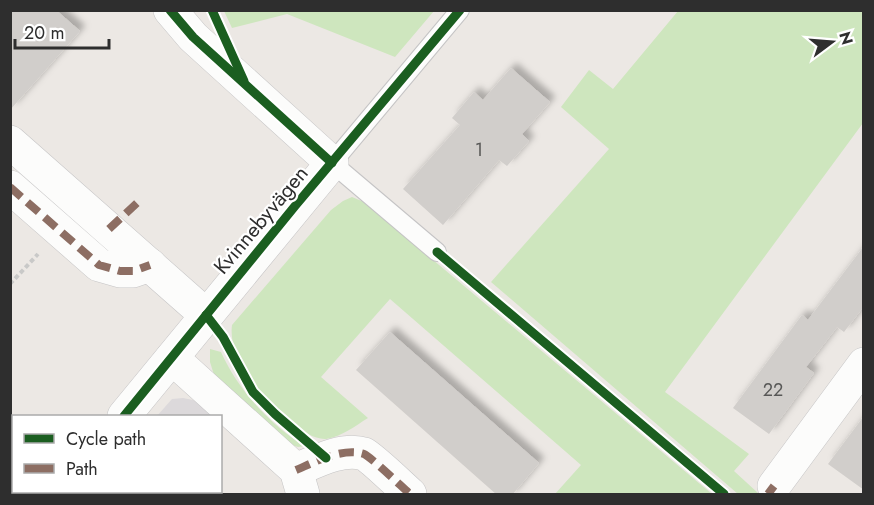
<svg xmlns="http://www.w3.org/2000/svg" width="874" height="505" viewBox="0 0 874 505" font-family="Jost,sans-serif">
<defs>
<filter id="shadow"><feDropShadow dx="5.5" dy="-5.5" stdDeviation="3" flood-color="#0004"/></filter>
</defs>
<rect width="100%" height="100%" fill="#ece8e4"/>
<path fill="#dcd9db" d="M183 398 193 400 202 406 212 416H157L172 399Z"/>
<g fill="#cee6be">
<path d="M224 11H434L395 57 287 14 232 28Z"/>
<path d="M678 11H863V123L665 392 749 454 734 471 758 493 756 494H738L491 282 609 149 561 107 589 70 613 89Z"/>
<path d="M352 197 364 202 712 494H555L581 465 390 299 321 377 368 418C355 426 341 437 326 439 301 441 254 391 243 369 236 356 230 340 232 325L331 210 343 201Z"/>
<path d="M210 349 221 352C237 388 270 426 305 446L298 447 289 444 215 378 210 362Z"/>
</g>
<g fill="#d1cecb" filter="url(#shadow)">
<path d="M10 10H56L80 31 10 110Z"/>
<path d="M511 68 550 102 522 134 529 141 507 166 499 160 443 225 403 189 460 125 452 118 474 92 483 100Z"/>
<path d="M864 246V306L844 332 837 327 806 367 814 373 769 434 733 408 802 315 808 320Z"/>
<path d="M390 332 539 463 512 495H497L356 370Z"/>
<path d="M864 416V490L828 464Z"/>
</g>
<g fill="none" stroke-linecap="round" stroke-linejoin="round">
<g stroke="#c5c4c5" stroke-width="20">
<path id="service" d="M437 252 332 163 460 10"/>
</g>
<g stroke="#c5c4c5" stroke-width="34">
<g id="minor">
<path d="M10 142 206 315"/>
<path d="M10 187 99 265 120 271H133L150 265"/>
<path d="M172 358 296 470 303 494"/>
<path d="M124 416 332 163 193 37 170 10"/>
<path d="M296 470C315 462 343 447 364 454 371 457 402 487 410 494"/>
<path d="M774 486 864 364"/>
<path d="M59 494 62 492"/>
</g>
</g>
<path stroke="#c9c9c8" stroke-width="4" stroke-dasharray="4.5 3" stroke-linecap="butt" d="M10 284 38 254"/>
<use href="#service" stroke="#fcfcfb" stroke-width="18"/>
<use href="#minor" stroke="#fcfcfb" stroke-width="33"/>
<g stroke="#8d6e63" stroke-width="8" stroke-dasharray="15 8" stroke-linecap="butt">
<path d="M10 187 99 265 120 271H133L150 265"/>
<path d="M109 229 137 203"/>
<path d="M296 470C315 462 343 447 364 454 371 457 402 487 410 494"/>
<path d="M768 494 774 486"/>
</g>
<g stroke="#fff" stroke-width="13">
<g id="cycleway">
<path d="M170 10 193 37 332 163"/>
<path d="M212 10 244 81"/>
<path d="M437 252 724 494"/>
<path d="M206 315 223 337 253 392 275 414 326 458"/>
<path d="M124 416 295 206 460 10"/>
</g>
</g>
<use href="#cycleway" stroke="#1b5e20" stroke-width="9"/>
</g>
<g text-anchor="middle" stroke-width="4.5" stroke-linejoin="round" paint-order="stroke">
<g font-size="18" fill="#585857">
<text x="479" y="156">1</text>
<text x="773" y="396">22</text>
</g>
<g font-size="21" fill="#2e2e2e" stroke="#fff">
<text transform="translate(261 220) rotate(-50)" y="7">Kvinnebyvägen</text>
</g>
</g>
<rect width="874" height="505" fill="none" stroke="#2e2e2e" stroke-width="24"/>
<rect x="12" y="415" width="210" height="78" fill="#ffffff" stroke="#ababab" stroke-width="1.5"/>
<rect x="24" y="434" width="30" height="9" fill="#1b5e20" stroke="#ababab" stroke-width="1.5"/>
<text x="66" y="445" font-size="18" fill="#2e2e2e">Cycle path</text>
<rect x="24" y="464" width="30" height="9" fill="#8d6e63" stroke="#ababab" stroke-width="1.5"/>
<text x="66" y="475" font-size="18" fill="#2e2e2e">Path</text>
<g transform="translate(832 42) rotate(74)" stroke="#ffffff" stroke-width="4.5" paint-order="stroke">
<path d="M0-4.5L10 22L0 15L-10 22Z" fill="#2e2e2e"/>
<text y="-9" font-size="16" font-weight="bold" text-anchor="middle" fill="#2e2e2e">N</text>
</g>
<path d="M15 39v9h94v-9" fill="none" stroke="#2e2e2e" stroke-width="3"/>
<text x="24" y="39" font-size="18" fill="#2e2e2e" stroke="#ffffff" stroke-width="4.5" paint-order="stroke">20 m</text>
</svg>
